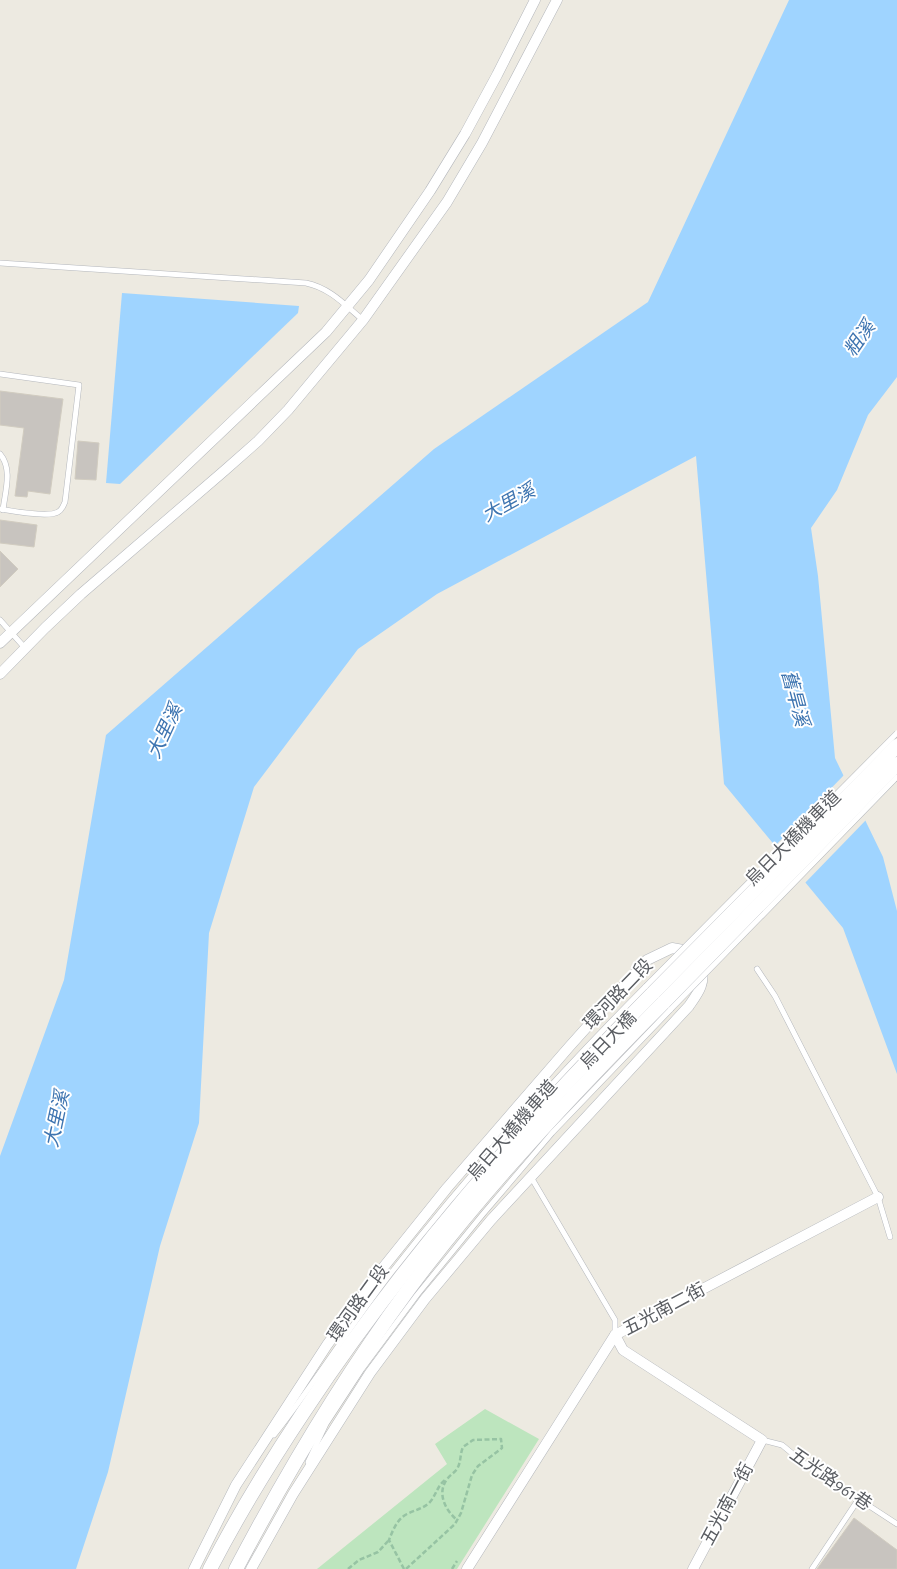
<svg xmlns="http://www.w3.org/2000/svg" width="897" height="1569" viewBox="0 0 897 1569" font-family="'Alegreya Sans','Noto Sans TC',sans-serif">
<rect width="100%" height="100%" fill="#edeae1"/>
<path fill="#bde5be" d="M485 1409 539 1439 457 1569H317L447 1464 435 1444Z"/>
<g fill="#9fd4ff">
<path d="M789 0H897V377L868 415 837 490 811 528 818 576 835 758 883 857 897 911V1074L843 928 724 784 696 456 437 594 358 649 254 787 209 933 199 1123 160 1246 108 1472 76 1569H0V1156L64 980 106 735 434 449 648 302Z"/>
<path d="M122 293 299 306 298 313 120 484 106 483Z"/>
</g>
<path fill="#edeae1" d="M845 774 867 819 803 885 773 848Z"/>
<g fill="#c8c4bf" stroke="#d1ccc0">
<path d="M0 391 63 399 50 494 28 491 27 497 15 496 24 428 0 425Z"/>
<path d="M78 441 99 443 96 480 75 479Z"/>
<path d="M0 520 37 525 34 547 0 543Z"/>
<path d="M0 551 18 569 0 587Z"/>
<path d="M854 1518 897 1550V1569H817Z"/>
</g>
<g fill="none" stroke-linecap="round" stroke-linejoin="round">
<g stroke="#b4b7bc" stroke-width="6">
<g id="lane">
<path d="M0 263 306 283C330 288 345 305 363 320"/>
<path d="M0 374 79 385 65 502C63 506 62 510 58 512 48 518 12 511 0 509"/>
<path d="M0 454C13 469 5 492 3 510"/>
<path d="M0 620 25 648"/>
<path d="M757 969 775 996 878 1197 890 1237"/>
<path d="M531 1177 615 1320V1335"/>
<path d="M274 1435C315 1383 350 1326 391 1273 470 1172 556 1077 646 986"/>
<path d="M762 1440 782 1445 805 1464 897 1524"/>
<path d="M308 1462 326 1424 362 1369 417 1295 483 1214 552 1133 671 1009"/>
<path d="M812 1569 858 1500"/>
</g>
</g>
<g stroke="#b4b7bc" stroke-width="11">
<g id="street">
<path d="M0 643 326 332 369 280 430 191 465 134 497 75 535 0"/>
<path d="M0 674 45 628 81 594 224 471 258 441 288 410 363 320 447 202 482 143 557 0"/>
<path d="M615 1335 623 1350 762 1440 693 1569"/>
<path d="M194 1569 236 1485 327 1345 382 1269 447 1188 569 1047 647 960 672 948 683 950 691 954"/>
<path d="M251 1569 293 1494 370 1373 425 1299 491 1220 689 1006C698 993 706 983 701 967"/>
<path d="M467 1569 615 1335 878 1197"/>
</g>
</g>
<g stroke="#b5b8be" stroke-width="15">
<g id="secondary">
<path d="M210 1569C238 1515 269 1464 303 1413 404 1260 525 1123 654 992"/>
<path d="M236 1569C287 1472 343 1378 408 1290 485 1187 574 1093 664 1002"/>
</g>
</g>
<g stroke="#96c3a3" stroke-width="2.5" stroke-dasharray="5 2.5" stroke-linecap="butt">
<path d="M348 1569 359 1560 378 1552 389 1540"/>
<path d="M404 1569 389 1540C393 1530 397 1519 407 1514 415 1510 422 1509 429 1503 436 1496 437 1486 445 1480"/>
<path d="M406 1569 455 1524 461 1513 472 1475 478 1466 502 1448 501 1439 473 1440 463 1447C460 1454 461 1461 458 1467 456 1472 451 1474 448 1478 436 1492 445 1510 457 1520"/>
<path d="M452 1569 457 1561"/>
</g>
<use href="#lane" stroke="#fff" stroke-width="5"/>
<use href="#street" stroke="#fff" stroke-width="10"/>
<use href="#secondary" stroke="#fff" stroke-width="14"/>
<g stroke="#b4b7bc" stroke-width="6" stroke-linecap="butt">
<g id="lane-bridge">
<path d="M646 986 897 733"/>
<path d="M671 1009 897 777"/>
</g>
</g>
<g stroke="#b5b8be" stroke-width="15" stroke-linecap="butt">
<g id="secondary-bridge">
<path d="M654 992 897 746"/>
<path d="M664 1002 897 764"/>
</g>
</g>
<use href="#lane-bridge" stroke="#fff" stroke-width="5"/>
<use href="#secondary-bridge" stroke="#fff" stroke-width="14"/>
</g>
<g text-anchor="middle" stroke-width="4" stroke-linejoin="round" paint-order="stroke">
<g font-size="18" fill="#5a5d62" stroke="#fff">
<text transform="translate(793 838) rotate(-45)" y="6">烏日大橋機車道</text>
<text transform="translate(618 994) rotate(-46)" y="6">環河路二段</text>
<text transform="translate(608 1040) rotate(-46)" y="6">烏日大橋</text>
<text transform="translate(512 1130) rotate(-49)" y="6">烏日大橋機車道</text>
<text transform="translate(358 1303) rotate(-54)" y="6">環河路二段</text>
<text transform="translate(664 1309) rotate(-28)" y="6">五光南二街</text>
<text transform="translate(831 1479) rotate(35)" y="6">五光路961巷</text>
<text transform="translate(727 1504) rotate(-62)" y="6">五光南一街</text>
</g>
<g font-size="19" font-style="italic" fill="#3d74b0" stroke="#fff">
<text transform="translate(859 338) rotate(-55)" y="7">粗溪</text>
<text transform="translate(508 502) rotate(-29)" y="7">大里溪</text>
<text transform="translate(796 698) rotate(75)" y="7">舊旱溪</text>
<text transform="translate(164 731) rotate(-65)" y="7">大里溪</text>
<text transform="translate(56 1119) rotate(-78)" y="7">大里溪</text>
</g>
</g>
</svg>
